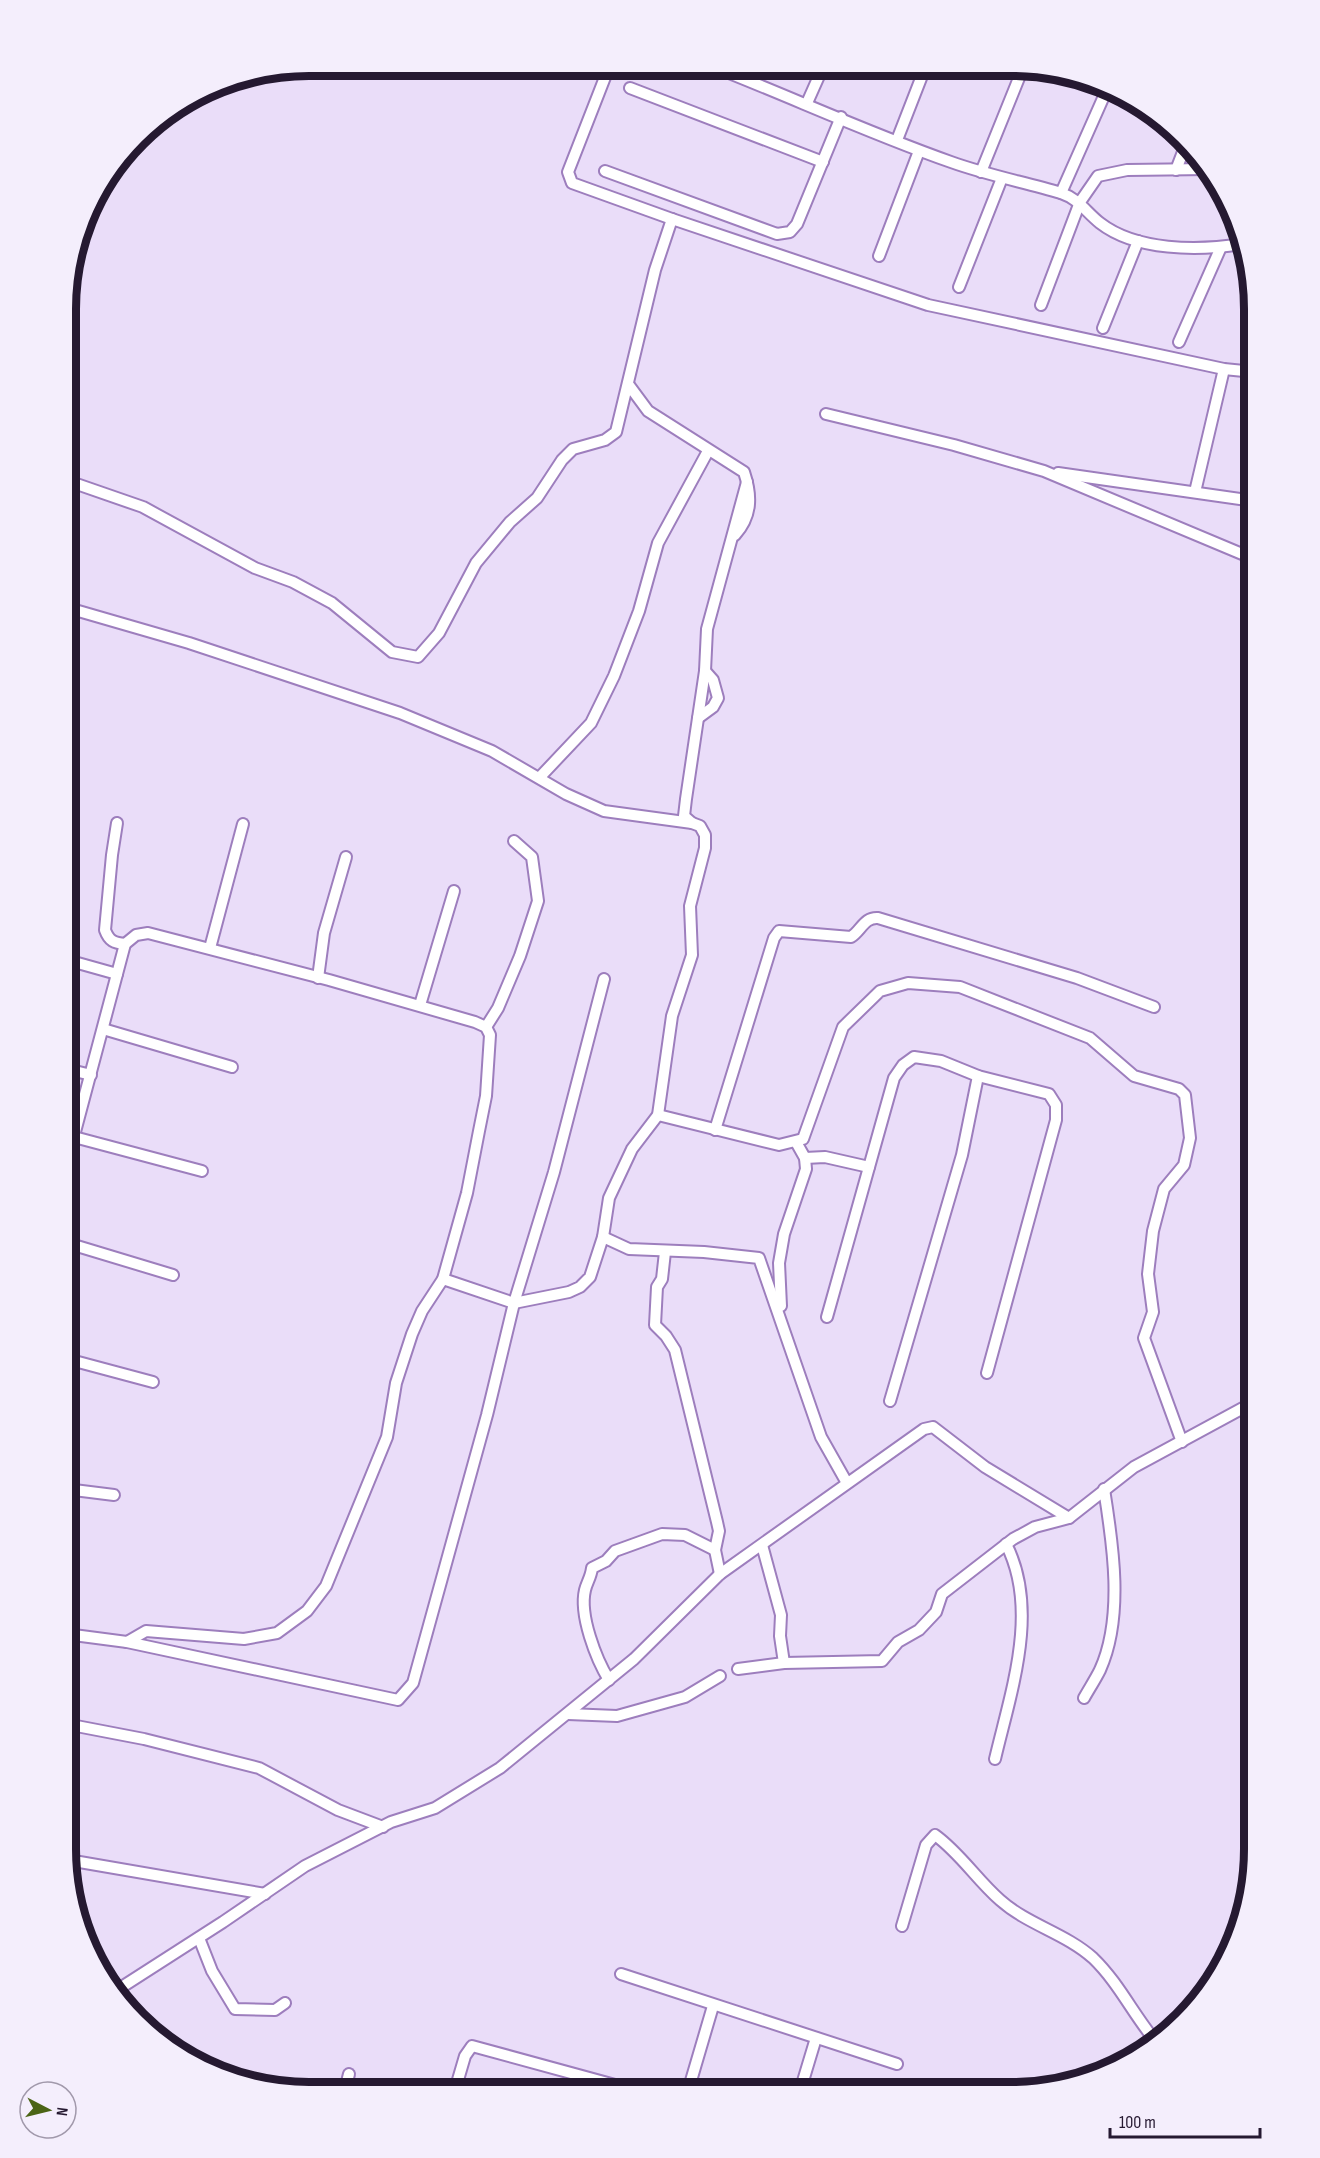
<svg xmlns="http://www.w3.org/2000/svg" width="1320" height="2158" viewBox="0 0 1320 2158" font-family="'Sofia Sans Condensed',sans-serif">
<rect width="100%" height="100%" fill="#eaddf9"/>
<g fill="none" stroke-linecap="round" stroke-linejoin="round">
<g stroke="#9d7ebd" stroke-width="14">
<g id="minor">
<path d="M609 67 568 172 572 183 672 219 928 305 1224 369 1254 372"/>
<path d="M714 67C793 98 871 134 951 162 987 175 1024 182 1061 193 1079 199 1086 212 1100 223 1136 251 1198 251 1241 244"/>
<path d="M630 88 823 162"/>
<path d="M807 103 823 67"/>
<path d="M897 140 925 68"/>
<path d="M1176 170 1186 144"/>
<path d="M605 171 777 234 790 232 797 224 841 117"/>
<path d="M981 172 1023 68"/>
<path d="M1061 193 1108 87"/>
<path d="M879 256 919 151"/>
<path d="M959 287 1002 178"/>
<path d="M1041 305 1080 202 1098 176 1127 170 1208 169"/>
<path d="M1103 328 1138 241"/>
<path d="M1179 342 1221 247"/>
<path d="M628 384 648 411 744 472C752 496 752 516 735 535"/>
<path d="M826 414 954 445 1044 471 1254 559"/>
<path d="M1058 473 1254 501"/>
<path d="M68 481 143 507 255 568 293 582 332 603 392 652 418 657 439 633 476 563 510 522 537 498 562 460 573 449 605 440 616 432 655 270 672 219"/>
<path d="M1195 492 1224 369"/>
<path d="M68 608 189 643 400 713 492 751 566 794 604 811 692 823 700 826 705 835V848L690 906 692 955 672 1016 658 1115 632 1149 609 1198 603 1237 590 1277 580 1287 569 1292 514 1303 443 1279"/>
<path d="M698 718 713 707 718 698 713 680 705 671"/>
<path d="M540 777 591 723 614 676 639 611 658 543 708 451"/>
<path d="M117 823 112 855 105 930C109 941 114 943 125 944"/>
<path d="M692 823 684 816 686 799 705 671 707 629 747 482"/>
<path d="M210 948 243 824"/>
<path d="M67 960 117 974"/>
<path d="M318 978 324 933 346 857"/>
<path d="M420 1005 454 891"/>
<path d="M486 1027 498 1008 520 956 538 901 532 857 514 841"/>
<path d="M103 1029 232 1067"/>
<path d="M67 1069 91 1075"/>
<path d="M658 1115 779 1145 803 1139 843 1027 880 991 908 983 960 987 1090 1038 1134 1076 1179 1089 1185 1095 1190 1138 1184 1165 1164 1189 1153 1231 1148 1274 1153 1312 1144 1338 1182 1442"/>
<path d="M715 1130 774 938 779 931 851 937C861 931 864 917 878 918L1077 978 1154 1007"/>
<path d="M74 1137 202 1171"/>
<path d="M805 1158 825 1157 869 1167"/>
<path d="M67 1162 125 944 136 935 148 933 329 980 475 1022 486 1027 490 1035 486 1096 479 1131 467 1193 443 1279 422 1311 412 1334 396 1383 387 1437 326 1586 307 1611 277 1633 244 1639 146 1631 127 1642"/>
<path d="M603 1237 629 1249 704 1252 759 1258 821 1437 847 1483"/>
<path d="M67 1243 173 1275"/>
<path d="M665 1252 662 1279 657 1287 655 1325 666 1336 675 1350 717 1522 719 1531 715 1550 720 1574"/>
<path d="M781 1306 779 1263 784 1234 806 1169 805 1158 796 1142"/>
<path d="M827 1317 894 1078 903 1065 914 1057 941 1061 978 1076 1049 1094 1056 1105V1120L987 1373"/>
<path d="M67 1359 153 1382"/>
<path d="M890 1401 962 1155 978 1076"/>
<path d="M66 1489 114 1495"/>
<path d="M762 1545 781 1615 780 1636 784 1663"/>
<path d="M66 1634 127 1642 398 1700 413 1683 487 1415 514 1303 554 1172 604 979"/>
<path d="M738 1669 784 1663 882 1661 898 1642 919 1630 936 1612 942 1594 1013 1539 1035 1527 1069 1518 1134 1467 1254 1402"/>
<path d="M609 1680C596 1659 579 1615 585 1590 587 1582 591 1577 592 1568L606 1561 615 1551 662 1534 685 1535 715 1550"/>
<path d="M1084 1698C1089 1689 1095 1680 1100 1670 1124 1617 1113 1545 1104 1489"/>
<path d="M568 1714 617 1716 685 1697 720 1676"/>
<path d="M66 1724 144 1739 259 1768 338 1810 383 1827"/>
<path d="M995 1759C1011 1691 1040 1610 1006 1544"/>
<path d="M68 1860 265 1894"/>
<path d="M902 1926 926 1845 935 1835C960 1853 977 1880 1000 1900 1028 1925 1065 1933 1093 1958 1119 1983 1134 2016 1157 2043"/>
<path d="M199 1938 212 1971 235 2009 275 2010 285 2003"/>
<path d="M621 1974 897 2064"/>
<path d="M114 1992 223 1922 305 1866 391 1822 435 1808 500 1768 634 1659 720 1574 924 1429 933 1427 985 1467 1069 1518"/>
<path d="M345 2090 349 2074"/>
<path d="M455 2090 465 2056 472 2046 637 2091"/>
<path d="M688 2091 713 2006"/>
<path d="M800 2091 816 2038"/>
</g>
</g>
<use href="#minor" stroke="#fff" stroke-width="10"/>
</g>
<path d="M0 0H1320V2158H0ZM309 76H1011A233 233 0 0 1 1244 309V1849A233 233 0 0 1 1011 2082H309A233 233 0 0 1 76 1849V309A233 233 0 0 1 309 76Z" fill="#f4eefc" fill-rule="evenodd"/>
<path fill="none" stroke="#251931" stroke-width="8" d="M309 76H1011A233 233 0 0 1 1244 309V1849A233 233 0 0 1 1011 2082H309A233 233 0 0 1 76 1849V309A233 233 0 0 1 309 76Z"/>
<g transform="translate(48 2110) rotate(97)"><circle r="28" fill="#f4eefc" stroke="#a199ab" stroke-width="1.5"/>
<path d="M0-4.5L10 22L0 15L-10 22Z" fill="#4b6415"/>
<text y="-9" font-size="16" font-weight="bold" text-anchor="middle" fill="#251931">N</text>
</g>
<path d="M1110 2128v9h150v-9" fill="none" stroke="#251931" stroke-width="3"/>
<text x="1119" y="2128" font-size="18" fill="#251931" stroke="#f4eefc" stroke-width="4.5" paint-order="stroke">100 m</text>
</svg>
